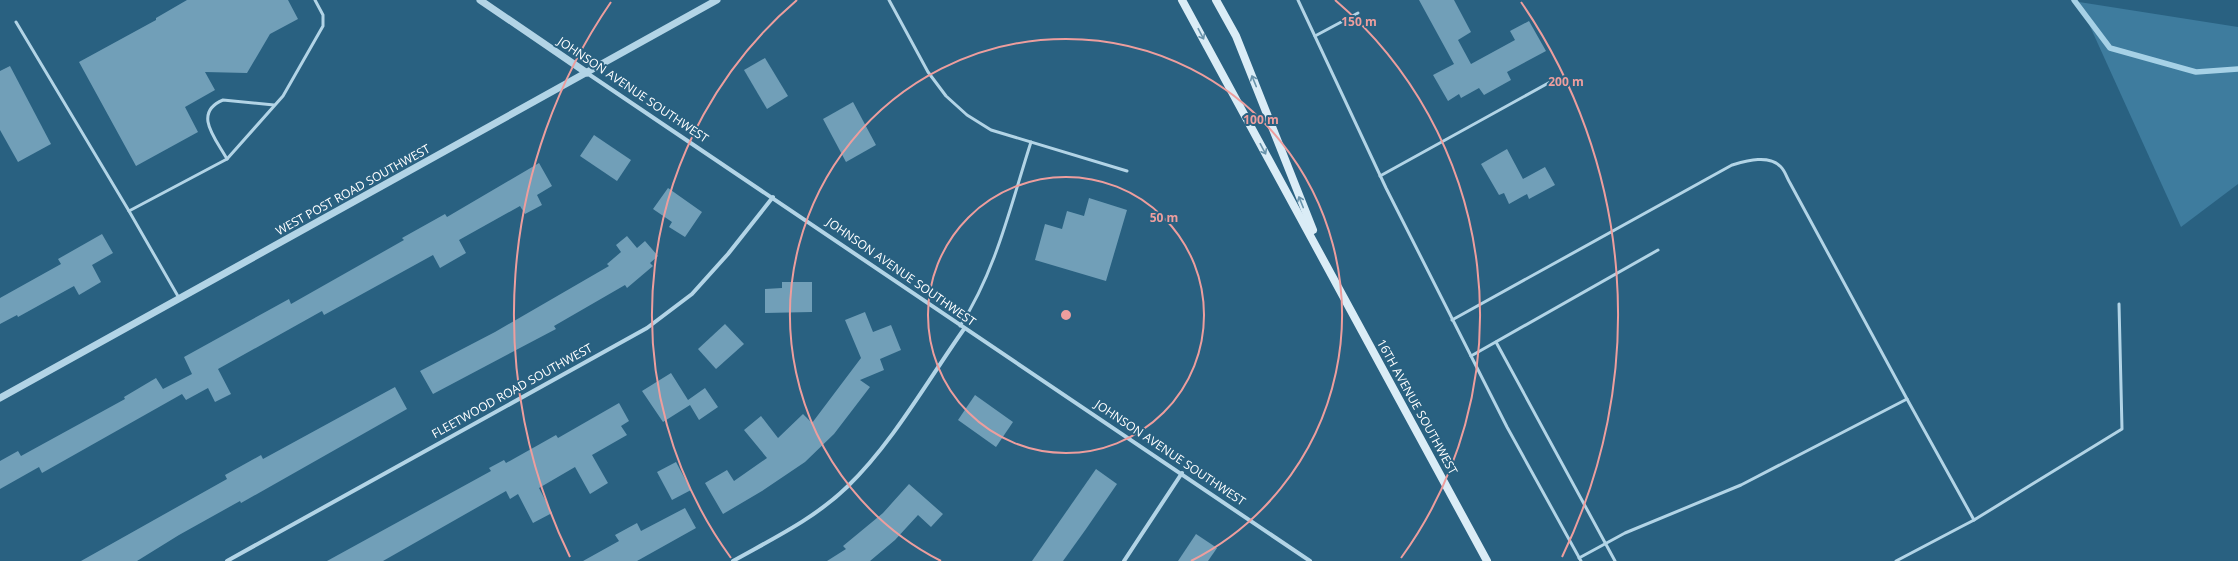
<svg xmlns="http://www.w3.org/2000/svg" width="2238" height="561" viewBox="0 0 2238 561" font-family="'Open Sans',sans-serif">
<rect width="100%" height="100%" fill="#296181"/>
<path fill="#3e7c9e" d="M2079 2 2238 27V184L2181 227Z"/>
<g fill="none" stroke-linecap="round" stroke-linejoin="round">
<path stroke="#a6d1e6" stroke-width="5.5" d="M2074 0 2110 48 2196 72 2238 69"/>
</g>
<g fill="#719fb8">
<path d="M187 0H288L298 19 270 34 247 73 205 72 215 90 185 107 198 132 136 166 79 62 156 20V18Z"/>
<path d="M1419 0H1454L1471 32 1458 40 1471 64 1515 40 1510 31 1529 21 1546 51 1507 72 1511 80 1484 95 1479 88 1461 98 1459 94 1448 101 1433 75 1454 64Z"/>
<path d="M765 58 788 96 767 109 744 70Z"/>
<path d="M10 66 51 144 18 162 0 130V71Z"/>
<path d="M853 102 876 145 846 162 823 119Z"/>
<path d="M594 135 631 160 617 181 580 156Z"/>
<path d="M1507 149 1523 179 1545 167 1555 185 1529 199 1527 194 1509 204 1504 193 1499 195 1481 164Z"/>
<path d="M539 163 552 186 537 195 542 205 525 214 520 206 459 240 466 253 440 268 433 255 324 315 322 311 218 369 231 394 215 402 208 388 186 400 182 394 42 473 39 467 0 489V461L18 451 21 456 125 399 124 397 156 378 163 389 192 374 184 357 289 299 291 304 404 240 402 238 445 214 447 217Z"/>
<path d="M668 188 702 212 685 237 669 227 672 222 653 209Z"/>
<path d="M1089 198 1127 210 1106 281 1035 260 1045 224 1062 229 1067 211 1084 216Z"/>
<path d="M102 234 113 253 92 265 101 282 79 295 74 286 18 317 17 315 0 324V298L61 264 58 259Z"/>
<path d="M627 236 637 248 645 241 658 256 650 263 653 266 627 288 625 285 554 326 556 329 433 394 420 371 495 332 609 266 607 264 621 252 616 245Z"/>
<path d="M782 282H812V312L765 313V289L782 288Z"/>
<path d="M865 312 873 332 891 325 901 350 880 359 884 370 860 380 870 387 834 434 805 462 762 491 723 514 705 483 727 470 734 481 767 458 744 430 761 416 778 438 803 414 812 423 861 358 845 320Z"/>
<path d="M725 324 744 344 716 369 698 349Z"/>
<path d="M671 373 688 400 705 388 718 407 699 420 690 405 663 422 642 391Z"/>
<path d="M395 387 407 409 241 503 240 501 179 535 137 561H81L227 479 225 475 261 455 263 459Z"/>
<path d="M975 395 1013 422 996 447 958 420Z"/>
<path d="M619 403 629 421 621 426 627 435 592 455 608 483 590 494 575 467 539 488 552 513 533 523 518 494 510 499 506 491 383 561H327L491 471 489 468 504 460 506 463 556 435 558 438Z"/>
<path d="M676 462 691 490 672 500 657 472Z"/>
<path d="M1096 469 1117 484 1086 529 1063 561H1032Z"/>
<path d="M909 484 943 514 931 527 918 515 895 540 870 561H827L846 549 843 546 883 513Z"/>
<path d="M685 508 696 528 637 561H583L619 541 615 535 637 523 641 531Z"/>
<path d="M1196 534 1217 548 1208 561H1178Z"/>
</g>
<g fill="none" stroke-linecap="round" stroke-linejoin="round">
<g stroke="#b2d4e6" stroke-width="3">
<path d="M889 0 928 72 946 96 967 115 991 130 1127 171"/>
<path d="M1298 0 1386 188 1507 427 1581 561"/>
<path d="M16 22 129 211 227 159 283 96 323 26V15L315 0"/>
<path d="M1315 36 1358 13"/>
<path d="M227 159C216 139 192 113 223 100L274 105"/>
<path d="M1380 176 1552 81"/>
<path d="M129 211 179 298"/>
<path d="M1452 320 1732 165C1746 161 1769 154 1781 167 1785 171 1787 178 1790 183L1907 399 1741 485 1625 533 1579 558"/>
<path d="M960 326C996 271 1011 204 1031 142"/>
<path d="M1496 342 1615 561"/>
<path d="M1471 356 1658 250"/>
<path d="M1907 399 1974 520"/>
<path d="M1896 561 1974 520 2122 429 2119 304"/>
</g>
<g stroke="#b2d4e6" stroke-width="4">
<path d="M587 73 1310 561"/>
<path d="M227 561 647 328 692 294 728 254 773 197"/>
<path d="M733 561C772 539 814 519 847 487 892 444 928 380 964 329"/>
<path d="M1124 561 1182 473"/>
</g>
<g stroke="#b2d4e6" stroke-width="7">
<path d="M480 0 587 73"/>
<path d="M0 398 717 0"/>
</g>
<g stroke="#daecf6" stroke-width="8">
<path d="M1182 0 1487 561"/>
<path d="M1216 0 1236 36 1313 230"/>
</g>
</g>
<defs><path id="oneway-shaft" d="M-6 0H5M1.5-3L5.5 0L1.5 3" fill="none" stroke-width="1.6" stroke-linecap="round" stroke-linejoin="round"/></defs>
<g stroke="#6792aa">
<use href="#oneway-shaft" transform="translate(1201 34) rotate(62)"/>
<use href="#oneway-shaft" transform="translate(1254 81) rotate(-112)"/>
<use href="#oneway-shaft" transform="translate(1263 149) rotate(62)"/>
<use href="#oneway-shaft" transform="translate(1301 202) rotate(-112)"/>
</g>
<g fill="none" stroke="#ed9e9e" stroke-width="2">
<circle cx="1066" cy="315" r="138"/>
<path d="M941 561A276 276 0 1 1 1191 561"/>
<path d="M731 558A414 414 0 0 1 797 0M1335 0A414 414 0 0 1 1401 558"/>
<path d="M570 557A552 552 0 0 1 611 2M1521 2A552 552 0 0 1 1562 557"/>
</g>
<g text-anchor="middle" stroke-width="4" stroke-linejoin="round" paint-order="stroke">
<g font-size="12" fill="#fff" stroke="#296181">
<text transform="translate(633 90) rotate(34)" y="4">JOHNSON AVENUE SOUTHWEST</text>
<text transform="translate(353 190) rotate(-29)" y="4">WEST POST ROAD SOUTHWEST</text>
<text transform="translate(901 272) rotate(35)" y="4">JOHNSON AVENUE SOUTHWEST</text>
<text transform="translate(512 391) rotate(-29)" y="4">FLEETWOOD ROAD SOUTHWEST</text>
<text transform="translate(1417 407) rotate(61)" y="4">16TH AVENUE SOUTHWEST</text>
<text transform="translate(1170 453) rotate(34)" y="4">JOHNSON AVENUE SOUTHWEST</text>
</g>
</g>
<circle cx="1066" cy="315" r="6" fill="#ed9e9e" stroke="#296181" stroke-width="2"/>
<g font-size="12" text-anchor="middle" font-weight="bold" fill="#ed9e9e" stroke="#296181" stroke-width="4" stroke-linejoin="round" paint-order="stroke">
<text x="1359" y="26">150 m</text>
<text x="1566" y="86">200 m</text>
<text x="1261" y="124">100 m</text>
<text x="1164" y="222">50 m</text>
</g>
</svg>
